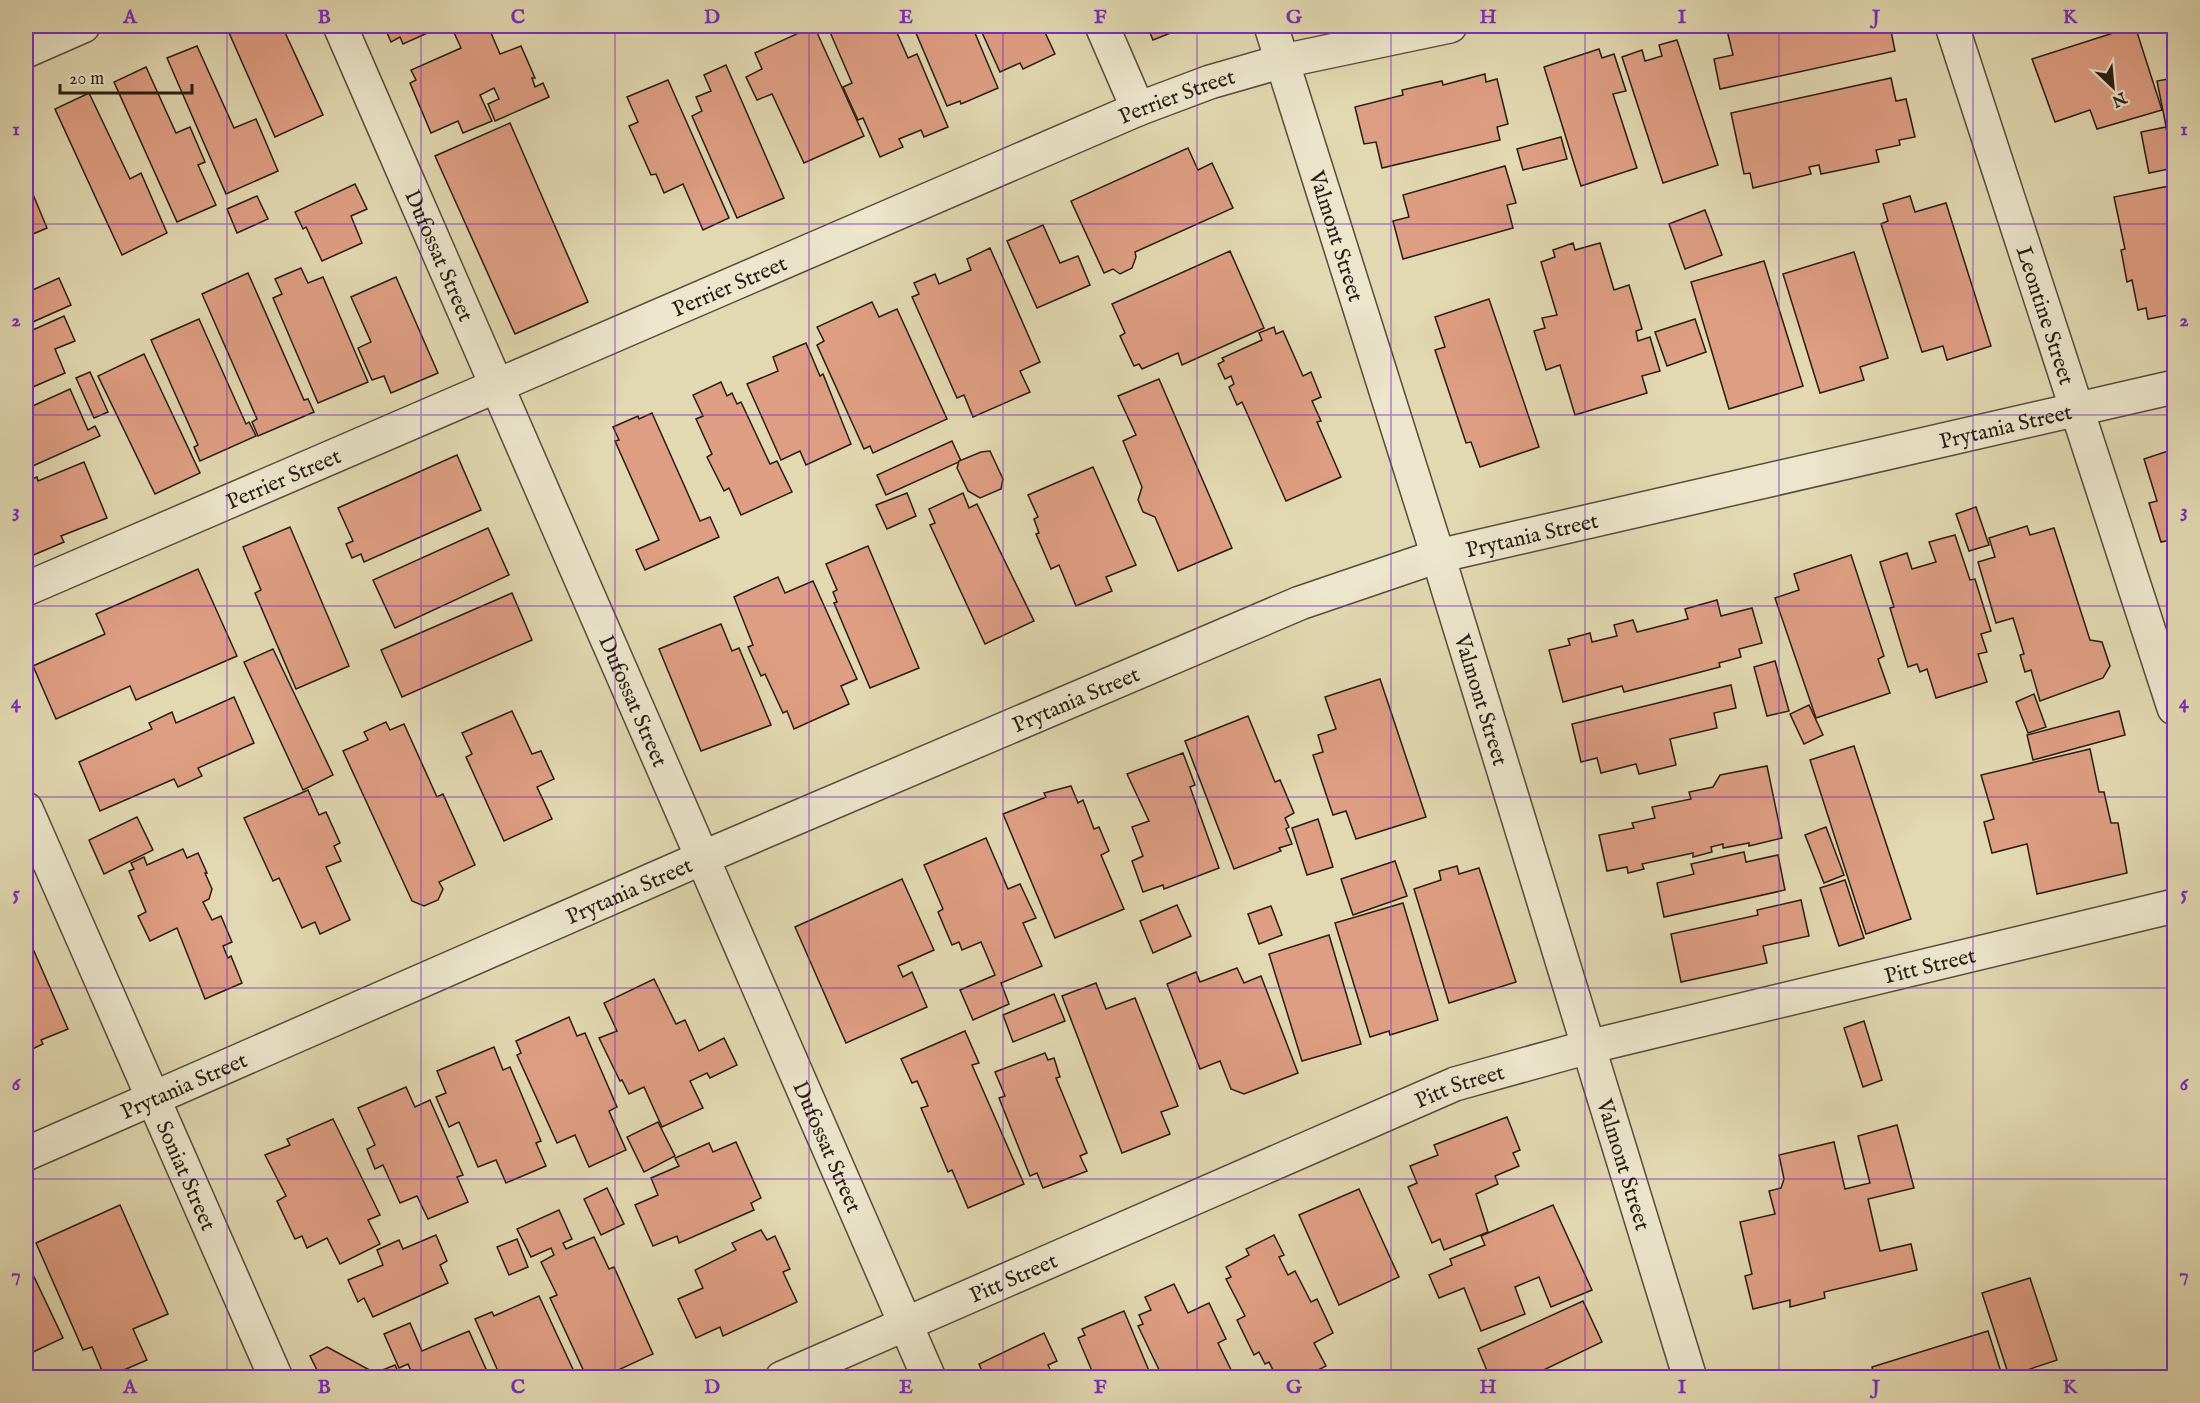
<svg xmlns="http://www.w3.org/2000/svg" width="2200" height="1403" viewBox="0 0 2200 1403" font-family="'IM FELL English',serif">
<rect width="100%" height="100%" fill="#e2d8b1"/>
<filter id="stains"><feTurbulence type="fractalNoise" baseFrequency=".00333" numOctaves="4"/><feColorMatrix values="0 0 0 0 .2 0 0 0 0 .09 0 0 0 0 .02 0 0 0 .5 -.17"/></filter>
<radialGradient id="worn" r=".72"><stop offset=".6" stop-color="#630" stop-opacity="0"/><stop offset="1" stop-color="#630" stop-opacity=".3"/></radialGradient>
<g fill="#de9e83" stroke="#281d15" stroke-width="1.5">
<path d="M226 26H282L323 115 275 137Z"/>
<path d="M384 26H443L403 44 400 37 391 42Z"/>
<path d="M451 26H488L500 54 521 46 535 78H532L535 87 543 83 549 97 495 121 488 104 499 99 494 88 480 95 492 121 463 133 458 121 431 133 410 83 416 80 411 70 461 48Z"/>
<path d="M814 26 864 136 804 163 772 94 757 100 746 77 762 69 755 53Z"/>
<path d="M830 26H894L908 58 917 54 948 127 924 137 921 130 899 139 903 147 880 157 863 118 858 120 843 87 852 83 830 32 833 31Z"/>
<path d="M913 26H972L998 88 961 104 960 101 947 106Z"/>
<path d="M979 26H1042L1055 54 1023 69 1020 63 1000 72Z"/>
<path d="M1147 26H1188L1153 40Z"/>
<path d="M1726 26H1890L1895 51 1720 89 1714 59 1733 55Z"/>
<path d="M2135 26 2162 110 2097 129 2090 110 2055 122 2032 59Z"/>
<path d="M1677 40 1718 165 1663 183 1622 57 1642 50 1645 61 1662 56 1659 45Z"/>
<path d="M197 46 234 128 256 119 278 171 226 194 167 58Z"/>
<path d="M1599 49 1602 58 1614 54 1626 91 1613 94 1637 168 1581 186 1544 67Z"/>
<path d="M726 65 784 198 737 218 692 116 702 111 696 97 711 91 704 75Z"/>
<path d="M146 67 176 133 190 127 205 162 198 165 216 205 177 222 114 82Z"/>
<path d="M1485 74 1486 82 1497 79 1508 124 1497 127 1500 140 1382 168 1376 142 1364 144 1355 107 1403 95 1402 90 1442 81 1443 85Z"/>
<path d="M1891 78 1896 101 1906 99 1915 137 1899 140 1900 145 1876 150 1879 162 1821 174 1819 165 1809 167 1811 174 1753 188 1750 173 1744 174 1731 113Z"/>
<path d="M2174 78V125L2166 126 2157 81Z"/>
<path d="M668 80 729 218 703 230 683 184 664 193 656 174 651 175 629 126 638 122 627 97Z"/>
<path d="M89 93 130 179 141 173 167 233 122 255 55 109Z"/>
<path d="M510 123 588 302 515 334 435 156Z"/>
<path d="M2166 127 2174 168 2149 173 2141 132Z"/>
<path d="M1561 137 1567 159 1523 170 1517 149Z"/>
<path d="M1188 148 1198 170 1212 163 1233 208 1135 252 1136 257 1132 268 1120 274 1113 269 1104 273 1071 201Z"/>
<path d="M1505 166 1516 203 1507 205 1513 228 1403 259 1393 221 1409 217 1403 195Z"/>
<path d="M27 180 47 228 26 237V181Z"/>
<path d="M355 184 367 209 351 216 362 243 322 261 306 227 303 229 295 212Z"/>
<path d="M2174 185V314L2148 319 2146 308 2138 310 2132 280 2127 282 2121 250 2125 249 2114 197Z"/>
<path d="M257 196 268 219 237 233 227 209Z"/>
<path d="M1910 196 1915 212 1946 203 1991 346 1947 360 1943 346 1922 352 1881 224 1888 221 1883 204Z"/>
<path d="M1705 210 1722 255 1685 269 1669 224Z"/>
<path d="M1043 225 1060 263 1078 256 1090 285 1037 308 1007 241Z"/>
<path d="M1573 243 1575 250 1600 243 1614 290 1629 285 1642 329 1636 331 1638 341 1650 337 1660 371 1642 376 1647 393 1575 415 1560 365 1546 370 1534 331 1545 328 1542 318 1557 315 1541 262 1555 257 1553 250Z"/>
<path d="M990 248 1040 362 1020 371 1030 392 973 417 964 395 957 398 912 297 919 294 914 283 935 274 939 284 971 270 967 259Z"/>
<path d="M1230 251 1264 328 1182 365 1178 353 1142 369 1139 364 1134 366 1120 336 1125 333 1112 304Z"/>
<path d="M1854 252 1888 358 1860 367 1864 380 1820 393 1783 274Z"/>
<path d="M1764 261 1803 386 1729 409 1691 282Z"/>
<path d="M301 268 308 283 323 277 368 382 318 403 273 298 282 294 275 279Z"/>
<path d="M248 273 304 400 308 399 314 412 258 436 252 422 257 419 202 294Z"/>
<path d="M396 277 438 373 391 393 384 376 372 380 358 348 371 342 351 297Z"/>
<path d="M59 278 71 305 26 325V293Z"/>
<path d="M1489 299 1539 447 1480 467 1471 442 1466 443 1435 350 1445 347 1435 317Z"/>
<path d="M872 302 879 317 897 309 947 419 873 453 870 446 864 449 817 345 824 341 817 327Z"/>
<path d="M64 316 75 341 55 349 65 373 26 390V333Z"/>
<path d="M199 319 246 424 249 422 256 436 200 461 194 447 198 445 151 340Z"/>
<path d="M1695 319 1706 352 1667 366 1655 332Z"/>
<path d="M1274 327 1276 334 1283 331 1303 376 1311 372 1321 397 1312 401 1321 421 1317 422 1341 477 1286 501 1242 402 1237 405 1229 387 1234 384 1231 376 1225 379 1218 364 1224 361 1222 358 1262 340 1259 333Z"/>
<path d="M806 343 820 376 823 374 851 444 806 465 800 451 781 460 747 384 778 371 773 357Z"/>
<path d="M144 354 200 473 155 494 98 376Z"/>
<path d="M90 372 108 412 94 418 76 378Z"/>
<path d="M1159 379 1232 548 1178 571 1155 517 1143 512 1138 500 1142 487 1123 441 1136 435 1118 396Z"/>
<path d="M721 382 727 396 732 393 737 404 741 402 770 464 777 461 792 492 741 515 729 488 724 491 707 457 712 454 696 419 703 416 693 395Z"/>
<path d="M70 389 88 430 95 426 100 436 26 469V409Z"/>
<path d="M652 413 700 521 710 517 719 537 645 570 636 550 659 540 615 441 619 440 613 427 638 416 639 419Z"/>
<path d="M952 441 961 461 886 495 877 475Z"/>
<path d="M2174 449V556L2170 540 2161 542 2149 503 2157 501 2144 459Z"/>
<path d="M990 451 1003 479 1001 489 980 498 968 491 957 468 959 461 981 452Z"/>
<path d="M457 455 481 510 364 562 361 554 352 558 346 544 353 541 338 508Z"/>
<path d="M84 462 107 518 61 536 64 542 31 556 28 551 26 552V481L37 477 38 481Z"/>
<path d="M1093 467 1136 565 1106 577 1112 591 1076 606 1059 565 1051 569 1036 534 1039 533 1034 519 1038 517 1028 495Z"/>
<path d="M907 493 916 516 887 529 876 505Z"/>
<path d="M963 493 969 508 977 504 1034 621 985 644 930 525 935 523 929 509Z"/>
<path d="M1976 507 1989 545 1969 551 1956 514Z"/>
<path d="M2027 526 2030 535 2054 528 2090 640 2102 642 2110 666 2103 678 2040 701 2031 670 2025 672 2020 655 2024 654 2013 618 1996 623 1978 562 1995 557 1989 538Z"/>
<path d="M290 527 349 666 296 689 255 593 261 590 243 547Z"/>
<path d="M488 528 509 575 395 628 373 580Z"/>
<path d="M1955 535 1970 580 1975 579 1991 631 1981 634 1987 652 1978 654 1987 682 1936 698 1927 669 1920 672 1917 664 1908 667 1890 608 1894 607 1880 562 1907 553 1912 569 1936 562 1929 542Z"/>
<path d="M868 546 919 668 870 688 834 603 837 602 833 592 837 590 826 564Z"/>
<path d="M1851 555 1884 656 1878 659 1890 693 1816 718 1775 598 1799 590 1794 574Z"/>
<path d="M198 569 237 656 136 700 130 686 56 719 33 666 105 634 96 614Z"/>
<path d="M778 577 785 593 813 581 857 679 841 686 849 704 794 729 787 711 783 713 765 674 761 676 748 647 753 645 734 597Z"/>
<path d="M512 593 532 640 402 697 381 650Z"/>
<path d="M1717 600 1721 616 1752 608 1762 643 1739 649 1741 657 1719 663 1720 667 1624 692 1622 686 1563 702 1549 650 1570 645 1568 639 1590 633 1592 642 1617 636 1614 625 1633 620 1637 632 1688 619 1685 609Z"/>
<path d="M721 624 732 651 739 648 771 725 701 751 659 649Z"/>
<path d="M273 649 333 775 303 790 244 662Z"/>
<path d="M1775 661 1789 711 1767 716 1754 667Z"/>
<path d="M1380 679 1426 817 1356 839 1346 811 1333 815 1313 755 1323 752 1318 735 1336 729 1325 697Z"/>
<path d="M1731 685 1736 708 1714 713 1717 728 1670 739 1676 765 1639 774 1636 764 1601 773 1597 758 1581 762 1572 724Z"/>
<path d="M2034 694 2046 727 2028 733 2016 702Z"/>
<path d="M234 697 254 743 198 768 202 776 178 787 174 779 100 811 79 762 152 729 149 723 172 712 176 723Z"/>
<path d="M1809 705 1823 735 1804 744 1790 714Z"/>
<path d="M512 711 532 754 541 751 554 779 537 787 552 819 504 841 466 757 472 754 462 733Z"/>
<path d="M2119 711 2125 735 2033 760 2027 735Z"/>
<path d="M1248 716 1275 782 1280 780 1294 813 1285 818 1289 827 1286 829 1292 844 1279 848 1281 851 1234 869 1185 741Z"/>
<path d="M386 722 390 730 404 724 437 797 443 794 475 865 439 882 443 889 438 900 424 906 412 901 343 751 368 740 364 732Z"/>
<path d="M1854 746 1911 919 1866 934 1810 760Z"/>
<path d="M2090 749 2099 792H2104L2111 823H2118L2127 873 2037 894 2027 844 1992 853 1984 822 1994 819 1981 775Z"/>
<path d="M1183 753 1195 785 1190 787 1219 868 1164 889 1163 885 1143 892 1132 861 1143 856 1132 827 1149 821 1127 774Z"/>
<path d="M1767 766 1782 838 1749 846V843L1723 848V844L1711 847 1712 852 1693 857V853L1642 864 1644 869 1628 873 1627 867 1607 871 1599 835 1634 828 1632 823 1655 818 1652 807 1691 799 1689 792 1713 787 1720 775Z"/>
<path d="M1071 786 1078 803 1083 800 1094 829 1099 827 1109 851 1101 855 1124 909 1055 938 1003 814 1046 797 1044 793Z"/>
<path d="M308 790 319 815 326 812 340 843 334 846 341 861 326 867 350 920 320 934 315 922 302 928 279 878 273 881 244 818Z"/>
<path d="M137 817 153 850 104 874 89 840Z"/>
<path d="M1318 819 1333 867 1307 875 1292 828Z"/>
<path d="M1826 827 1844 875 1824 883 1805 835Z"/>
<path d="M986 838 1008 889 1020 884 1036 918 1023 923 1042 966 1001 983 1009 1004 973 1020 960 990 995 975 981 942 962 950 959 942 952 945 938 912 943 909 924 865Z"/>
<path d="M183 849 187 858 198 853 207 873H205L212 889 209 899 203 902 212 920 221 916 232 942 223 946 228 958 231 956 242 983 205 999 177 928 150 941 138 916 146 912 129 871 134 869 131 863 144 857 147 865Z"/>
<path d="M1744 852 1746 862 1778 855 1785 890 1664 917 1657 883 1694 874 1691 864Z"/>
<path d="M1395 861 1407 896 1353 915 1341 879Z"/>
<path d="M1457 866 1459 874 1479 868 1516 982 1449 1003 1414 889 1441 880 1439 871Z"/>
<path d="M902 879 934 950 898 966 903 977 912 972 927 1007 846 1043 795 927Z"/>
<path d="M1845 880 1864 938 1839 946 1820 888Z"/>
<path d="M1801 900 1809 936 1763 946 1767 963 1681 982 1671 934 1758 915 1757 910Z"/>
<path d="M1403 903 1438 1020 1390 1035 1389 1031 1370 1037 1335 923Z"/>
<path d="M1177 905 1191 936 1153 953 1140 921Z"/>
<path d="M1271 906 1282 935 1259 944 1248 914Z"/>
<path d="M1329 935 1361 1044 1302 1061 1269 954Z"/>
<path d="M30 942 68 1029 41 1040 43 1044 26 1052V944Z"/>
<path d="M1237 968 1244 983 1261 976 1298 1073 1244 1094 1231 1089 1220 1061 1200 1069 1167 984 1196 972 1200 982Z"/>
<path d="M654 979 676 1024 685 1020 699 1051 724 1038 737 1065 710 1078 707 1073 690 1081 703 1108 662 1127 644 1087 629 1094 622 1080 620 1081 599 1038 617 1031 604 1003Z"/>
<path d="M1096 983 1106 1009 1135 998 1178 1106 1161 1112 1170 1134 1122 1153 1062 996Z"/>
<path d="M1054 994 1065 1021 1013 1042 1003 1015Z"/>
<path d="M569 1017 577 1036 585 1033 617 1107 609 1111 626 1150 589 1167 575 1135 557 1143 517 1055 521 1053 516 1041Z"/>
<path d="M1864 1021 1882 1080 1863 1087 1844 1028Z"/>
<path d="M965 1031 979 1063 972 1065 1024 1184 968 1208 952 1170 948 1172 921 1108 928 1106 917 1081 912 1083 901 1059Z"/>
<path d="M494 1047 503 1070 510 1067 541 1141 536 1143 546 1166 506 1183 496 1160 478 1167 459 1122 449 1127 436 1097 446 1093 437 1071Z"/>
<path d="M1045 1053 1048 1060 1054 1058 1060 1077 1056 1078 1087 1153 1080 1156 1087 1171 1043 1188 1037 1173 1030 1176 999 1098 1005 1096 995 1072Z"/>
<path d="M406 1087 415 1107 430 1100 463 1175 457 1177 468 1202 428 1219 417 1196 400 1203 383 1165 375 1169 367 1149 375 1145 358 1108Z"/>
<path d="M1507 1117 1520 1150 1513 1153 1519 1166 1495 1176 1498 1184 1476 1194 1488 1232 1444 1250 1440 1239 1432 1243 1408 1187 1417 1183 1410 1166 1438 1155 1434 1145Z"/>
<path d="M333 1119 380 1215 368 1220 380 1244 340 1264 327 1238 307 1248 302 1236 295 1239 277 1201 286 1196 265 1155 290 1145 287 1139Z"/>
<path d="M658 1122 675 1156 644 1172 627 1137Z"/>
<path d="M1897 1125 1914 1188 1868 1199 1880 1251 1911 1244 1917 1270 1824 1292 1825 1298 1790 1307V1300L1753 1309 1745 1276 1752 1274 1740 1222 1775 1214 1769 1191 1781 1188 1784 1179 1779 1155 1834 1142 1845 1189 1870 1183 1858 1136Z"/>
<path d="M736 1142 761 1198 751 1203 754 1210 679 1243 677 1236 653 1246 635 1205 658 1195 651 1178 679 1166 675 1158 709 1143 713 1152Z"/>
<path d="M607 1188 624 1224 601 1235 584 1199Z"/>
<path d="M1359 1189 1399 1277 1339 1305 1299 1215Z"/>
<path d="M120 1205 168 1314 133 1329 147 1360 105 1378 92 1347 83 1350 36 1243Z"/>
<path d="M1553 1205 1592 1290 1551 1307 1539 1277 1515 1287 1525 1314 1481 1331 1464 1288 1439 1298 1429 1275 1452 1265 1450 1259 1485 1245 1481 1236Z"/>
<path d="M559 1210 572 1239 563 1243 566 1249 594 1237 609 1269 614 1267 653 1354 601 1378H587L550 1298 557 1295 541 1262 554 1255 551 1248 531 1257 517 1229Z"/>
<path d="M761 1230 767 1240 775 1236 790 1269 783 1272 797 1302 723 1336 720 1327 696 1338 678 1299 703 1288 695 1270 736 1250 732 1243Z"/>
<path d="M436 1235 447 1261 440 1265 448 1283 373 1317 364 1298 358 1302 348 1280 383 1265 377 1250 399 1240 403 1249Z"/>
<path d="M1274 1235 1284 1255 1279 1257 1288 1275 1295 1271 1311 1302 1317 1299 1333 1333 1314 1343 1326 1366 1303 1378H1286L1285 1374 1277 1378 1269 1362 1265 1364 1259 1352 1254 1355 1237 1320 1245 1316 1226 1279 1231 1277 1226 1267 1249 1255 1246 1249Z"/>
<path d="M517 1239 528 1267 509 1275 497 1247Z"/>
<path d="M26 1260 63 1338 31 1353 33 1358 26 1361Z"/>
<path d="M2030 1278 2057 1360 2009 1376 1982 1293Z"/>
<path d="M1174 1284 1188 1313 1209 1303 1226 1339 1218 1343 1235 1378H1163L1138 1326 1143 1324 1139 1315 1151 1310 1145 1297Z"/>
<path d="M539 1296 577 1378H501L475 1319 492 1312 494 1316Z"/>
<path d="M1583 1301 1602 1342 1527 1378H1517L1515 1372 1504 1378H1490L1478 1349Z"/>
<path d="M1124 1311 1152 1378H1095L1078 1338 1085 1335 1082 1329Z"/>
<path d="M410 1323 422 1351 469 1331 490 1378H414L408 1364 399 1368 384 1334Z"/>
<path d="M1988 1331 2001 1372 1983 1378H1875L1872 1367Z"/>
<path d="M1044 1333 1057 1361 1048 1365 1054 1378H985L979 1364Z"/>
<path d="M327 1347 375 1373 395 1365 401 1378H321L310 1356Z"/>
</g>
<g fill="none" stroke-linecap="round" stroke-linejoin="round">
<g stroke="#564c3c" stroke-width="36">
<g id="minor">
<path id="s1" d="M340 26 929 1378"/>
<path d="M1102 26 1138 109"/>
<path id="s2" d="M1271 26 1438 556 1690 1378"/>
<path id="s3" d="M1952 26 2174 708"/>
<path d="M26 51 83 26"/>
<path id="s4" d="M26 589 1138 109 1210 82 1283 61 1450 26"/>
<path id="s5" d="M26 809 276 1378"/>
<path id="s6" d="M26 1154 702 858 1300 603 1438 556 2174 387"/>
<path id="s7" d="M782 1378 1455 1084 1588 1047 2174 906"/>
</g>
</g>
<use href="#minor" stroke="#ece6cc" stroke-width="33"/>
</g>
<path fill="none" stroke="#7b2cbf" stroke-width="1.5" stroke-opacity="0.55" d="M227 26V1378M421 26V1378M615 26V1378M809 26V1378M1003 26V1378M1197 26V1378M1391 26V1378M1585 26V1378M1779 26V1378M1973 26V1378M26 224H2174M26 415H2174M26 606H2174M26 797H2174M26 988H2174M26 1179H2174"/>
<g text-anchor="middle" stroke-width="6" stroke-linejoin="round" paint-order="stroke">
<g font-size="22" fill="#281d15" stroke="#ece6cc">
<text dy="8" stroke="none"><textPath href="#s4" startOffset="1252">Perrier Street</textPath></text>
<text dy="8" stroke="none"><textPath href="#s2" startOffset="220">Valmont Street</textPath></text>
<text dy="8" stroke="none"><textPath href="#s1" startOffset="250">Dufossat Street</textPath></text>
<text dy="8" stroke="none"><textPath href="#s4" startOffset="766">Perrier Street</textPath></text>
<text dy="8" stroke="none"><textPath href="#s3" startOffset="304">Leontine Street</textPath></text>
<text dy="8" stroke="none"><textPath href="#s6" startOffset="2116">Prytania Street</textPath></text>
<text dy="8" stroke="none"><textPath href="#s4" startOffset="280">Perrier Street</textPath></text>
<text dy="8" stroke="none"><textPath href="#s6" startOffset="1630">Prytania Street</textPath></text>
<text dy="8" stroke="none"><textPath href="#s6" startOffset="1144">Prytania Street</textPath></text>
<text dy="8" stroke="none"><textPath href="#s1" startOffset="736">Dufossat Street</textPath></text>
<text dy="8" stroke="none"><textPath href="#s2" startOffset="706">Valmont Street</textPath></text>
<text dy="8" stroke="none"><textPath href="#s6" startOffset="658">Prytania Street</textPath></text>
<text dy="8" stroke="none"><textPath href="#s7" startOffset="1224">Pitt Street</textPath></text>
<text dy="8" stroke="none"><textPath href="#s6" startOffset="172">Prytania Street</textPath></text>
<text dy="8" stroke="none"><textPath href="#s7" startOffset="738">Pitt Street</textPath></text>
<text dy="8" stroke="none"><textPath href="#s1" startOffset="1222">Dufossat Street</textPath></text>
<text dy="8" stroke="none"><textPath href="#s2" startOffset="1192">Valmont Street</textPath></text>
<text dy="8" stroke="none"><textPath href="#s5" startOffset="400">Soniat Street</textPath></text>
<text dy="8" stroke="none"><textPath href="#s7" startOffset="252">Pitt Street</textPath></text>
</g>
</g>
<rect width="2200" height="1403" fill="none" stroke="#e2d8b1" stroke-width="66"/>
<g transform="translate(2113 87) rotate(154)" stroke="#ece6cc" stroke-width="4.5" paint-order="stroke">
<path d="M0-4.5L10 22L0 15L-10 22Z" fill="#281d15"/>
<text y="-9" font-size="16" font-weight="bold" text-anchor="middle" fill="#281d15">N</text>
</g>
<path d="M60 84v9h132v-9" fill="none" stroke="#281d15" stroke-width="3"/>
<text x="69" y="84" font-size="18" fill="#281d15" stroke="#ece6cc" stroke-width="4.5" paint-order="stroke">20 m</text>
<rect x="33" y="33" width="2134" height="1337" fill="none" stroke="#7b2cbf" stroke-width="2"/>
<g font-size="20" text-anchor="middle" font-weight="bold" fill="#7b2cbf">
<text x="130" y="23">A</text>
<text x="324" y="23">B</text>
<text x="518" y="23">C</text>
<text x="712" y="23">D</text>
<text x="906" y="23">E</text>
<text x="1100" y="23">F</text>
<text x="1294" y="23">G</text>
<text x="1488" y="23">H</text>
<text x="1682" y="23">I</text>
<text x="1876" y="23">J</text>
<text x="2070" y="23">K</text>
<text x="16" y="135">1</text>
<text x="2184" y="135">1</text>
<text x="16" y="326">2</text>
<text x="2184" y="326">2</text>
<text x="16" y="517">3</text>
<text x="2184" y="517">3</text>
<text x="16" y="708">4</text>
<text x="2184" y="708">4</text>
<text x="16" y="899">5</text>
<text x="2184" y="899">5</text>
<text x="16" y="1090">6</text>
<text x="2184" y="1090">6</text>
<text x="16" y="1281">7</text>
<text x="2184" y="1281">7</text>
<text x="130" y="1393">A</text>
<text x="324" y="1393">B</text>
<text x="518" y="1393">C</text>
<text x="712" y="1393">D</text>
<text x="906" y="1393">E</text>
<text x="1100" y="1393">F</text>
<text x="1294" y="1393">G</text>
<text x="1488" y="1393">H</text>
<text x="1682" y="1393">I</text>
<text x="1876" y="1393">J</text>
<text x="2070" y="1393">K</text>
</g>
<rect width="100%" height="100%" filter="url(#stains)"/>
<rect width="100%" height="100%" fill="url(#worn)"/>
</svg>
